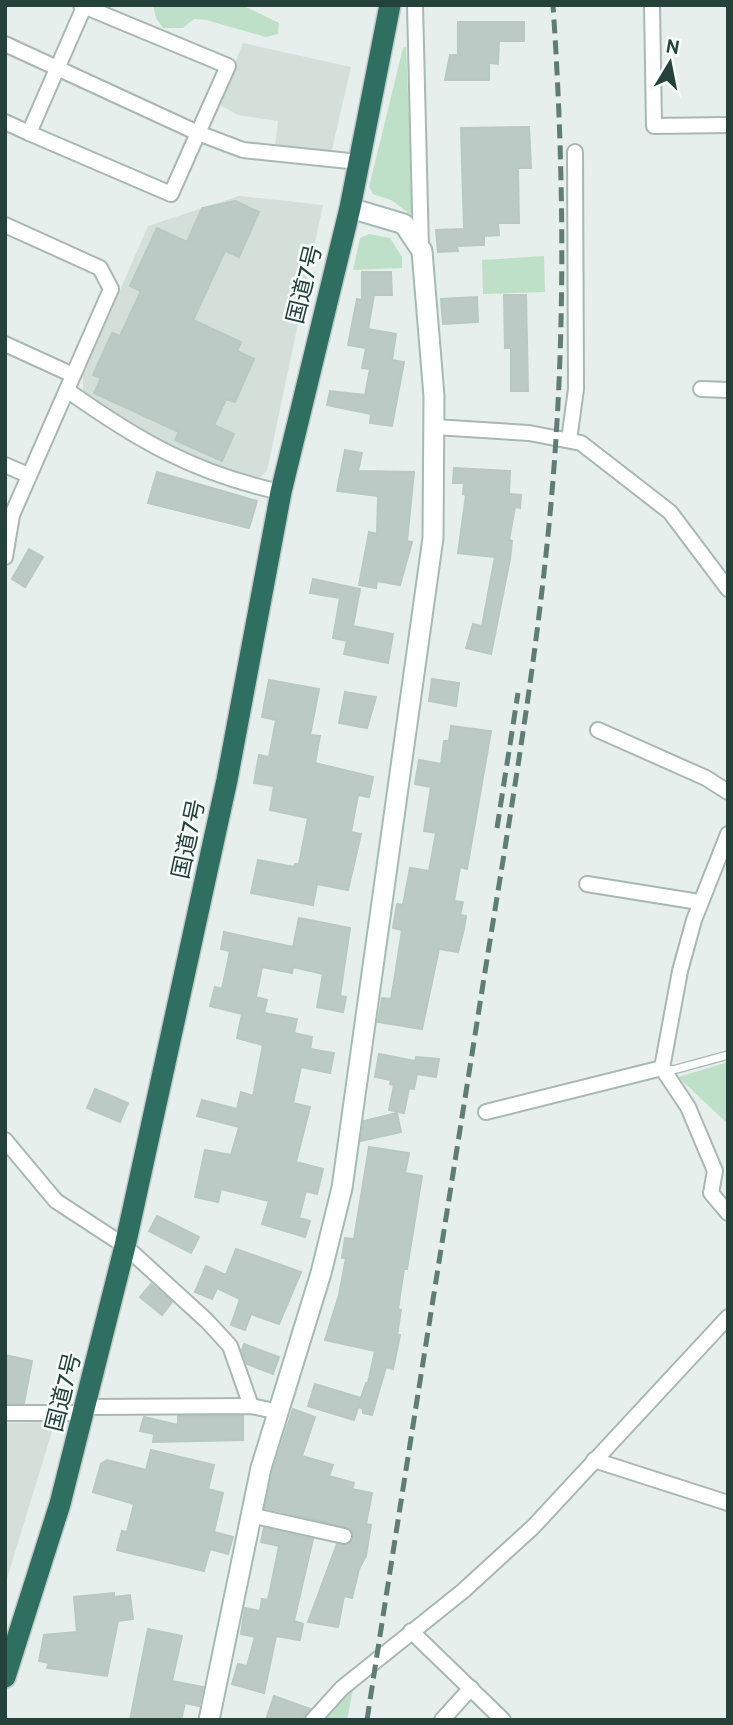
<svg xmlns="http://www.w3.org/2000/svg" width="733" height="1725" viewBox="0 0 733 1725" font-family="Cabin,'Noto Sans JP',sans-serif">
<rect width="100%" height="100%" fill="#e6efeb"/>
<g fill="#d4dfda">
<path d="M243 43 351 67 331 154 275 147 278 121 238 115 218 104Z"/>
<path d="M239 196 323 205 267 471 258 479 237 476 180 453 117 419 83 393V375L148 226Z"/>
<path d="M49 1422 54 1425 5 1585V1423Z"/>
</g>
<g fill="#bfe0c8">
<path d="M153 5H242L279 23 278 34 266 37 206 20 194 19 183 28H163L156 18Z"/>
<path d="M406 47 413 212 410 214 391 200 373 194 369 187 403 48Z"/>
<path d="M369 234 390 238 402 257V268L353 270 360 238Z"/>
<path d="M544 256 545 292 483 294 482 260Z"/>
<path d="M728 1062V1124L678 1077Z"/>
<path d="M354 1684 347 1720H319Z"/>
</g>
<g fill="#bbcac4" stroke="#b8c9c2" stroke-width="2">
<path d="M458 22H524V41H499L498 64 489 63V80H445L450 55H458Z"/>
<path d="M529 127 531 168H518L519 223H498L499 235 484 236V245L457 246 458 251 438 252 436 230 464 229 461 128Z"/>
<path d="M235 201 259 212 239 257 225 251 193 320 241 342 237 351 254 359 235 402 226 399 214 425 234 434 222 461 175 440 179 432 94 393 101 378 93 375 112 333 120 336 141 291 130 286 157 228 187 242 202 208Z"/>
<path d="M362 272H391L392 295H374L368 329 396 334 392 360 404 362 392 426 370 423 371 414 327 405 330 391 365 395 370 369 362 368 366 348 348 345 357 299 362 300Z"/>
<path d="M504 295H526L528 391H511V348H505Z"/>
<path d="M477 297 478 322 443 324 441 299Z"/>
<path d="M345 450 362 453 358 471 414 472 407 541 412 542 400 585 377 581 376 588 359 585 369 532 377 534 378 496 337 491Z"/>
<path d="M454 468 510 471 509 494 521 495 520 508 515 507 509 540 512 541 510 559 491 654 466 648 473 624 482 626 495 557 458 553 466 495 463 494 464 483H453Z"/>
<path d="M157 472 257 501 249 528 148 503Z"/>
<path d="M29 549 43 557 25 587 12 579Z"/>
<path d="M313 579 360 589 353 626 393 634 388 663 344 654 347 641 333 638 340 598 310 593Z"/>
<path d="M432 679 459 683 456 706 429 701Z"/>
<path d="M269 680 319 689 310 735 320 736 315 763 373 777 369 797 358 795 351 832 361 834 348 890 317 884 313 905 251 893 258 860 294 867 295 864H299L308 818 270 810 274 786 254 783 259 755 269 757 276 720 262 717Z"/>
<path d="M345 692 376 697 367 728 339 723Z"/>
<path d="M451 726 491 731 467 869 460 867 454 901 463 902 460 915 466 916 464 929 458 952 439 949 422 1029 378 1022 382 998 391 999 396 969 402 930 393 928 397 904 403 905 410 868 429 871 436 833 424 831 431 787 415 784 419 760 441 764 444 741H449Z"/>
<path d="M299 918 350 928 340 996 346 997 343 1012 317 1007 323 974 293 967 292 973 262 967 256 997 267 1000 264 1013 297 1019 294 1033 312 1037 310 1049 334 1053 330 1073 301 1067 293 1103 310 1107 296 1162 323 1169 317 1194 306 1191 299 1218 310 1221 305 1237 262 1224 269 1201 221 1189 218 1202 195 1197 205 1150 231 1155 239 1127 197 1116 202 1100 237 1109 241 1092 253 1096 263 1045 237 1038 242 1014 210 1006 215 987 222 989 230 951 221 949 224 932 293 947Z"/>
<path d="M379 1054 415 1061 416 1057 439 1059 436 1077 417 1074 414 1089 409 1088 404 1113 389 1110 394 1085 390 1084 391 1080 375 1077Z"/>
<path d="M95 1089 128 1103 120 1122 87 1108Z"/>
<path d="M397 1113 401 1132 361 1141 364 1121Z"/>
<path d="M369 1147 409 1153 405 1173 422 1176 407 1269H404L398 1309 401 1310 397 1335H400L393 1369 386 1367 372 1415 363 1413V1409L359 1407 360 1402 354 1420 308 1406 315 1384 361 1398 366 1383H368L375 1351 325 1340 339 1295 346 1258H342L345 1238 354 1239Z"/>
<path d="M157 1216 199 1237 191 1253 149 1231Z"/>
<path d="M236 1249 301 1272 279 1324 251 1314 245 1330 231 1325 240 1299 217 1288 212 1299 195 1292 206 1266 226 1275Z"/>
<path d="M151 1284 172 1302 162 1315 140 1297Z"/>
<path d="M244 1344 279 1357 273 1374 247 1364 242 1350Z"/>
<path d="M5 1355 32 1361 24 1403H5Z"/>
<path d="M293 1409 315 1417 302 1456 333 1465 329 1476 354 1483 352 1489 372 1493 366 1524 371 1525 366 1556 359 1569 352 1598 344 1596 338 1627 308 1622 337 1544 351 1543 353 1532 346 1527 265 1508 273 1471Z"/>
<path d="M178 1416H243V1440L153 1442 154 1434 140 1431 144 1417 178 1425Z"/>
<path d="M151 1450 214 1465 208 1489 223 1493 214 1532 233 1537 228 1554 210 1549 204 1571 117 1550 122 1531 127 1532 134 1504 93 1492 101 1464 107 1460 146 1470Z"/>
<path d="M264 1528 313 1539 294 1621 303 1624 300 1640 276 1636 264 1693 232 1684 238 1664 247 1666 255 1637 241 1634 245 1608 260 1611 262 1599 268 1600 279 1546 261 1542Z"/>
<path d="M114 1593V1597L130 1595 133 1619 118 1621 107 1676 47 1668 49 1663 39 1661 44 1635 77 1632 74 1597Z"/>
<path d="M148 1629 182 1636 172 1681 203 1687 199 1706 185 1703 181 1720H130Z"/>
<path d="M274 1696 310 1709 301 1720H266Z"/>
</g>
<g fill="none" stroke-linecap="round" stroke-linejoin="round">
<g stroke="#a8b8b2" stroke-width="10">
<path id="lane" d="M662 1068 673 1070 728 1055"/>
</g>
<g stroke="#a8b8b2" stroke-width="18">
<g id="street">
<path d="M81 5 228 66 198 133 243 150 359 162"/>
<path d="M415 5 421 250"/>
<path d="M652 5 654 126 728 125"/>
<path d="M5 44 198 133 171 194 29 133 84 7"/>
<path d="M5 122 29 133"/>
<path d="M5 225 100 268 111 289 12 515 5 557"/>
<path d="M5 344 73 375"/>
<path d="M701 389 728 390"/>
<path d="M67 390C137 440 196 474 281 492"/>
<path d="M435 427 529 433 581 443 670 512 728 589"/>
<path d="M569 440 576 389 575 152"/>
<path d="M5 465 28 475"/>
<path d="M598 730 706 778 728 792"/>
<path d="M728 834 694 920 680 971 662 1068 688 1107 715 1171 711 1193 728 1213"/>
<path d="M587 884 699 902"/>
<path d="M486 1112 662 1068"/>
<path d="M5 1140 56 1201 125 1246 207 1321 230 1346 251 1406"/>
<path d="M87 1407 251 1406 279 1412"/>
<path d="M5 1413H85"/>
<path d="M594 1460 728 1503"/>
<path d="M250 1515 344 1536"/>
<path d="M411 1631 503 1720"/>
<path d="M313 1720 342 1688 463 1591 533 1527 728 1317"/>
<path d="M442 1720 471 1688"/>
</g>
</g>
<g stroke="#a4bbb3" stroke-width="23">
<path id="secondary" d="M209 1720 261 1468 321 1273 342 1188 433 538 434 396 422 251 404 224 350 208"/>
</g>
<g stroke="#c2cac8" stroke-width="24">
<path id="highway" d="M5 1677 60 1504 125 1246 227 780 281 492 350 208 390 5"/>
</g>
<use href="#lane" stroke="#fff" stroke-width="7"/>
<use href="#street" stroke="#fff" stroke-width="14"/>
<use href="#secondary" stroke="#fff" stroke-width="19"/>
<use href="#highway" stroke="#2f6f62" stroke-width="21"/>
<g stroke="#5f7d75" stroke-width="5" stroke-dasharray="14 7" stroke-linecap="butt">
<path d="M497 828 518 693"/>
<path d="M367 1720C403 1485 441 1251 478 1016 503 856 532 696 548 535 566 358 565 182 553 5"/>
</g>
</g>
<g text-anchor="middle" stroke-width="5" stroke-linejoin="round" paint-order="stroke">
<g font-size="23" fill="#24423a" stroke="#f7fbf9">
<text transform="translate(304 284) rotate(-76)" y="8">国道7号</text>
<text transform="translate(188 839) rotate(-78)" y="8">国道7号</text>
<text transform="translate(63 1392) rotate(-76)" y="8">国道7号</text>
</g>
</g>
<rect width="733" height="1725" fill="none" stroke="#24423a" stroke-width="14"/>
<g transform="translate(670 63) rotate(10)" stroke="#f7fbf9" stroke-width="5" paint-order="stroke">
<path d="M0-5L12 26L0 18L-12 26Z" fill="#24423a"/>
<text y="-10" font-size="19" font-weight="bold" text-anchor="middle" fill="#24423a">N</text>
</g>
</svg>
